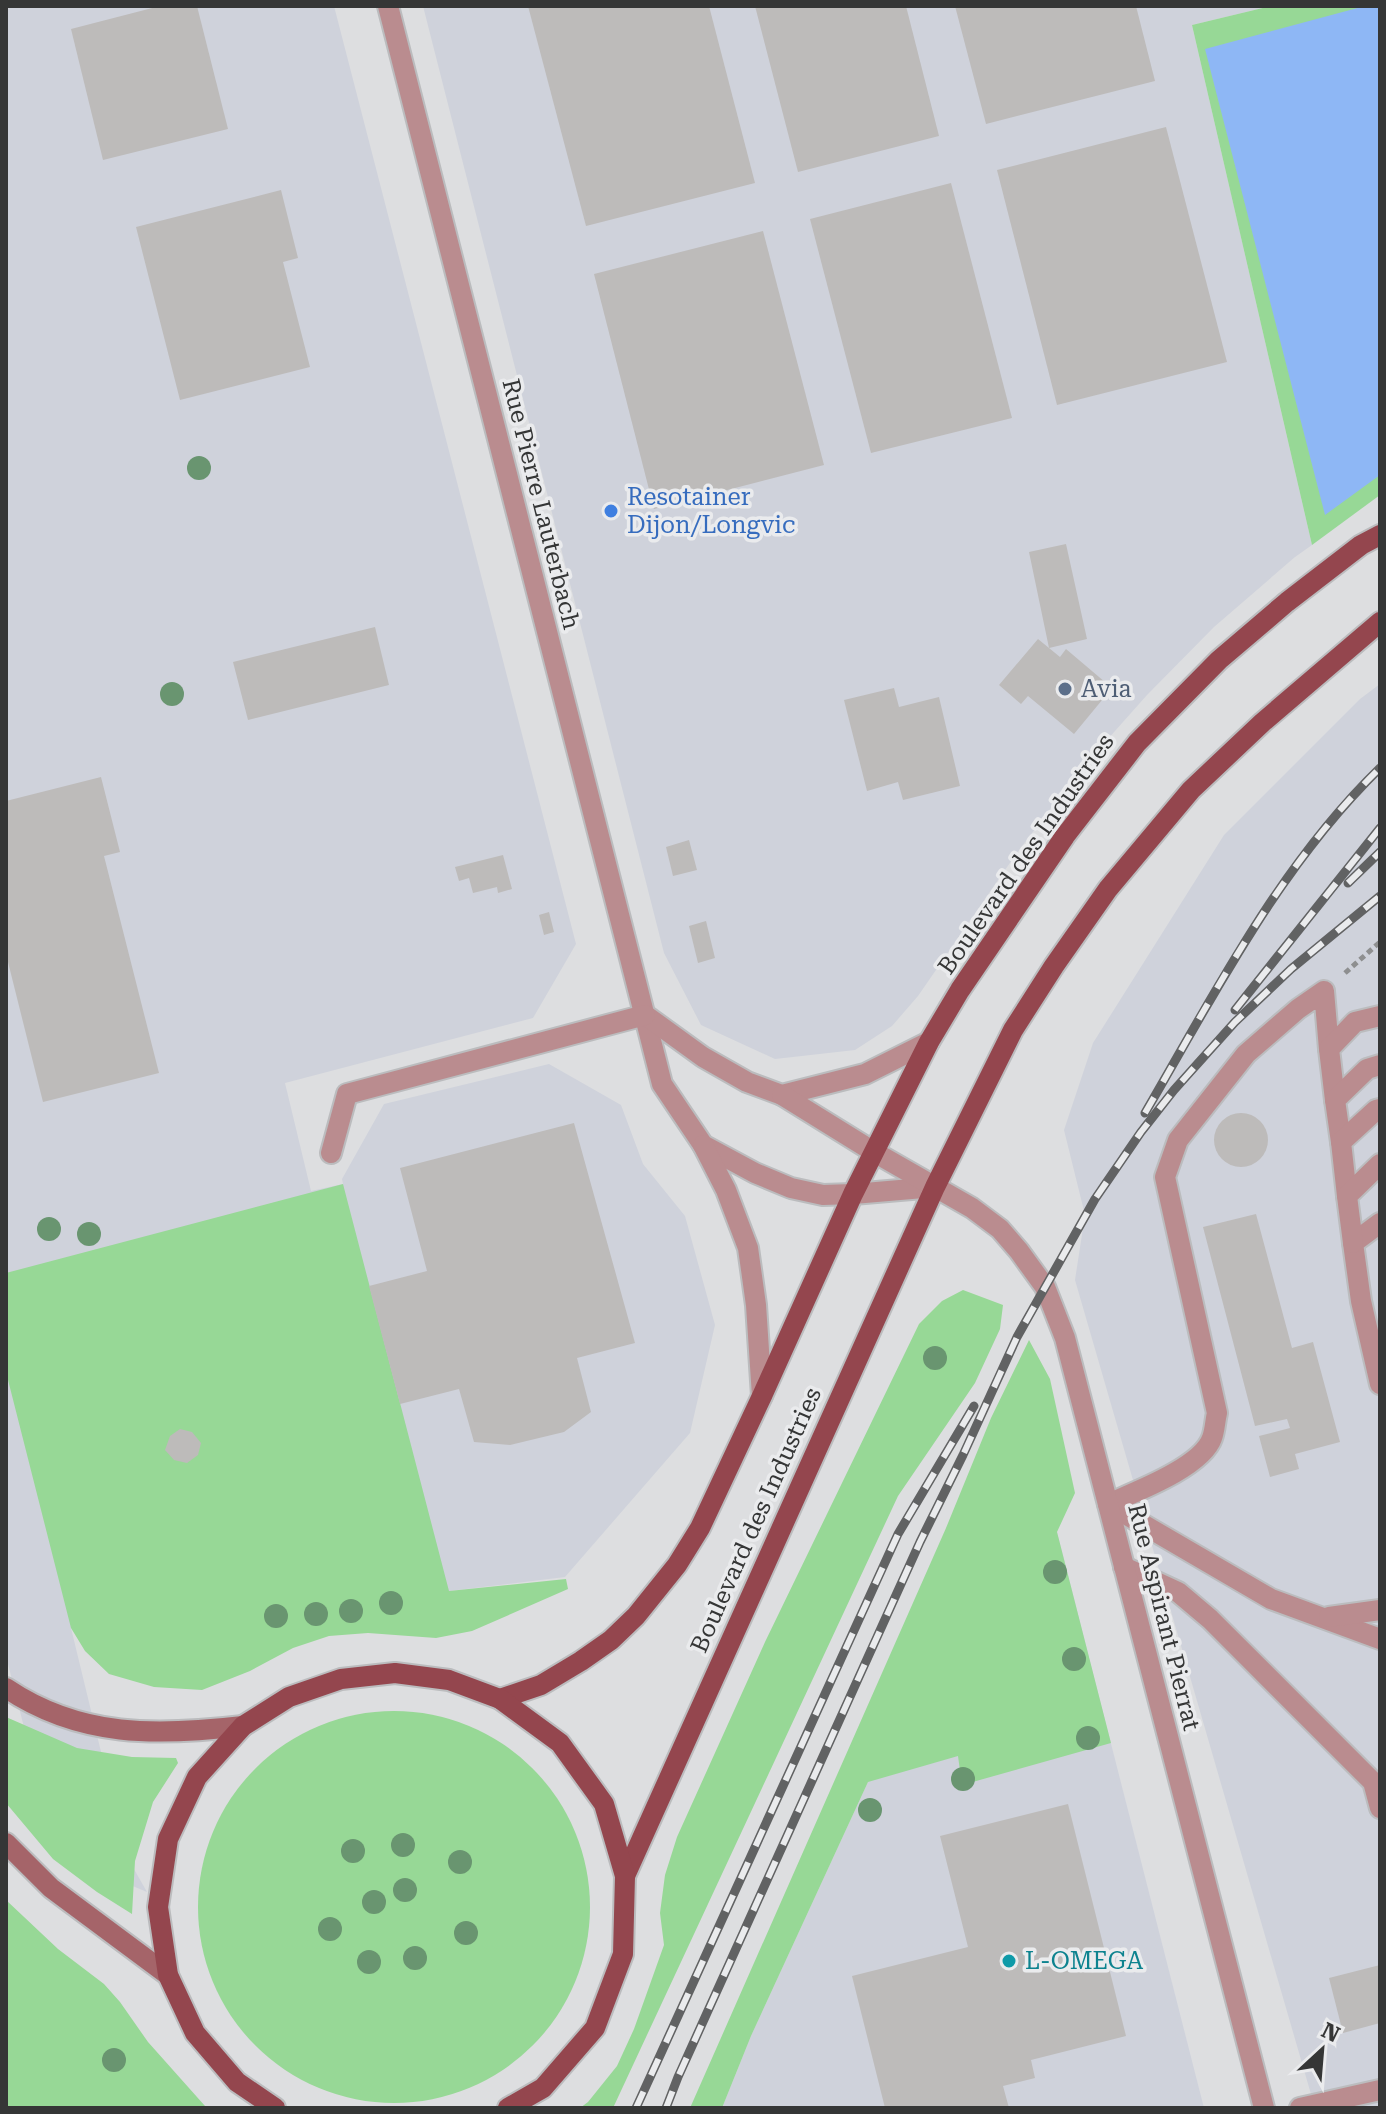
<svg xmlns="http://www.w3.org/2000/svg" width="1386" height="2114" viewBox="0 0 1386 2114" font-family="'Roboto Serif',serif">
<rect width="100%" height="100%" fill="#dddee0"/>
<g fill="#cfd2db">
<path d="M6 6H334L441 420 576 944 533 1018 285 1083 311 1191 343 1184 342 1179 384 1104 549 1064 621 1105 643 1164 685 1216 715 1325 690 1433 565 1577 449 1591 71 1628 126 1855 147 1892 56 1854 6 1656Z"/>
<path d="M423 6H1271L1192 25 1312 545 1295 557 1214 627 1147 695 1075 776 1014 857 918 996 892 1026 855 1050 775 1059 701 1025 664 953Z"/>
<path d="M1380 684V2108H1315L1075 1280 1085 1215 1064 1130 1093 1043 1224 835 1360 699Z"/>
<path d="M1057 1532 1204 2108H722L751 2036 868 1782Z"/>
</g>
<g fill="#97d896">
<path d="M1271 6H1380V495L1312 545 1192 25Z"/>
<path d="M343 1184 449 1591 566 1579 568 1589 472 1631 436 1638 368 1633 329 1636 293 1648 250 1671 202 1690 154 1687 109 1674 85 1651 71 1628 6 1372V1273Z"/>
<path d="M963 1290 1003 1305 1000 1329 975 1383 898 1496 613 2108H580L588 2102 617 2066 634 2029 664 1945 660 1913 665 1875 677 1837 765 1642 919 1324 942 1301Z"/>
<path d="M1029 1340 1050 1379 1075 1493 1057 1532 1111 1743 962 1785 958 1756 868 1782 751 2036 722 2108H690L946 1528 991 1418Z"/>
<circle cx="394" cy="1907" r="196"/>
<path d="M6 1717 77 1748 132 1757 176 1758 178 1763 153 1802 135 1861 132 1914 97 1892 53 1859 6 1803Z"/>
<path d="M6 1900 58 1949 104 1984 120 2002 148 2042 205 2106 212 2108H6Z"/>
</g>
<path fill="#8eb7f5" d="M1365 6H1380V475L1325 515 1205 49Z"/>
<g fill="#bdbbba">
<path d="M160 6H197L228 129 103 160 71 29Z"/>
<path d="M528 6H709L755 183 586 226Z"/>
<path d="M755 6H906L939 136 798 172Z"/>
<path d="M955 6H1136L1155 81 986 124Z"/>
<path d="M1166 127 1227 362 1057 405 997 170Z"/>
<path d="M951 183 1012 418 871 453 810 219Z"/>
<path d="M281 190 298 258 283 262 310 367 180 400 136 227Z"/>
<path d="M763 231 824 465 654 509 594 274Z"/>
<path d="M1066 544 1087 639 1049 648 1060 657 1066 649 1112 688 1074 734 1028 696 1021 704 999 685 1038 639 1049 648 1029 552Z"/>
<path d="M375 627 389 685 248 720 233 662Z"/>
<path d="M894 688 899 707 939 697 960 786 903 800 898 782 867 791 844 700Z"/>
<path d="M101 777 120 852 104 856 159 1073 43 1102 6 954V801Z"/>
<path d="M689 840 697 870 673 876 666 847Z"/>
<path d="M503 855 512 889 498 893 497 887 473 893 469 878 459 881 455 867Z"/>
<path d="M549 912 554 932 544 935 539 915Z"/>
<path d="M706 921 715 958 698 963 689 926Z"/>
<circle cx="1241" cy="1140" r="27"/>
<path d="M574 1123 635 1343 577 1358 591 1412 564 1432 510 1445 474 1442 459 1389 400 1404 369 1286 427 1271 400 1168Z"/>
<path d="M1256 1214 1292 1348 1313 1342 1340 1442 1295 1454 1299 1469 1270 1477 1259 1436 1290 1428 1287 1419 1255 1426 1203 1227Z"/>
<path d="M180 1429 192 1432 201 1443 198 1455 187 1463 174 1460 165 1450 170 1436Z"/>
<path d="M1068 1804 1126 2036 1031 2060 1035 2078 1003 2086 1009 2108H885L852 1976 968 1947 940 1836Z"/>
<path d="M1380 1965V2023L1343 2033 1329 1978Z"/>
</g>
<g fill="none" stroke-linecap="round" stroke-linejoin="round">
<g stroke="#bbbcbe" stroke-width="24">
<g id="lane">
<path d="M1329 1049 1324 991 1298 1009 1246 1054 1178 1140 1165 1177 1217 1413C1215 1421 1215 1430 1212 1438 1202 1467 1135 1492 1108 1504L1271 1599 1380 1639"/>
<path d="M1335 1100 1329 1049 1355 1022 1380 1016"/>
<path d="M1341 1142 1335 1100 1367 1069 1380 1065"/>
<path d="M1347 1196 1341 1142 1376 1110 1380 1109"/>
<path d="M1380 1223 1353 1243 1361 1301 1380 1384"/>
<path d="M1353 1243 1347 1196 1380 1164"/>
<path d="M1124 1567 1178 1592 1210 1619 1373 1782 1380 1808"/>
<path d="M1329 1617 1380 1610"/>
<path d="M1300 2108 1380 2090"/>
</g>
</g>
<g stroke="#bbbcbe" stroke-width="24">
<g id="street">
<path d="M388 6 662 1084 703 1145 755 1173 791 1188 823 1195 853 1194 935 1187"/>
<path d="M645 1015 703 1057 747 1082 782 1095 865 1074 929 1042"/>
<path d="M782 1095 874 1152 972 1208 1000 1229 1019 1251 1045 1287 1065 1338 1264 2108"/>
<path d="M703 1145 726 1190 748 1248 756 1305 762 1396"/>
<path d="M331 1153 347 1094 645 1015"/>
</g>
</g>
<g stroke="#bbbcbe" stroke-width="24">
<g id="secondary">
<path d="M6 1688C80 1738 158 1736 243 1726"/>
<path d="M6 1843 51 1888 168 1975"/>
</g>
</g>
<g stroke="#bbbcbe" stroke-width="24">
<g id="primary">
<path d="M500 1699 541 1685 581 1661 611 1640 636 1616 677 1565 700 1528 762 1396 853 1194 929 1042 960 990 1065 836 1137 743 1219 660 1287 602 1361 545 1380 535"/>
<path d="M625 1876 935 1187 1013 1030 1054 966 1108 889 1191 790 1263 722 1380 622"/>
<path d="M275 2108 237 2082 195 2033 168 1975 158 1907 168 1839 197 1777 243 1726 289 1697 341 1679 395 1673 449 1680 500 1699 560 1743 604 1804 625 1876 623 1954 595 2028 543 2088 508 2108"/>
</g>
</g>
<path stroke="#8e8f90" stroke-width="5" stroke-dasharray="6 4" stroke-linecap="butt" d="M1345 973 1380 942"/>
<use href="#lane" stroke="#ba8c8f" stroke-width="20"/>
<use href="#street" stroke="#ba8c8f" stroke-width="20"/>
<use href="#secondary" stroke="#a56469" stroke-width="20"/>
<use href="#primary" stroke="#94464e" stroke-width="20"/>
<g stroke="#616263" stroke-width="9">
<g id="rail">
<path d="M1348 883 1380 852"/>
<path d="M1235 1010 1380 828"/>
<path d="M1145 1113C1215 993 1280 865 1380 768"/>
<path d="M636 2108 898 1534 974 1406"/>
<path d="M666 2108 678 2077 920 1542 963 1455 1017 1337 1095 1199 1141 1132 1174 1090 1235 1022 1291 969 1380 896"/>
</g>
</g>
<use href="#rail" stroke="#eaebed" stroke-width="6" stroke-dasharray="18" stroke-linecap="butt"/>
</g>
<g fill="#699570">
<circle cx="199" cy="468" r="12"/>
<circle cx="172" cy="694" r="12"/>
<circle cx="49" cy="1229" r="12"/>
<circle cx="89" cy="1234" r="12"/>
<circle cx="935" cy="1358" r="12"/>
<circle cx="1055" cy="1572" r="12"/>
<circle cx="391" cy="1603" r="12"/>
<circle cx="351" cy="1611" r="12"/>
<circle cx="316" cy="1614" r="12"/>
<circle cx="276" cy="1616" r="12"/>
<circle cx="1074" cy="1659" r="12"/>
<circle cx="1088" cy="1738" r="12"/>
<circle cx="963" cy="1779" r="12"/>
<circle cx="870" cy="1810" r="12"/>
<circle cx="403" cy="1845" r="12"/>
<circle cx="353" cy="1851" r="12"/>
<circle cx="460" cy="1862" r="12"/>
<circle cx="405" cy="1890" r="12"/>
<circle cx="374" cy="1902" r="12"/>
<circle cx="330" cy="1929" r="12"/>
<circle cx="466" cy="1933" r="12"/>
<circle cx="415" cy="1958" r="12"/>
<circle cx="369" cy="1962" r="12"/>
<circle cx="114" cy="2060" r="12"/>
</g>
<circle fill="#3f7fe0" stroke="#eaebed" stroke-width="3" cx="611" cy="511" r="8"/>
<circle fill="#5c6f8a" stroke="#eaebed" stroke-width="3" cx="1065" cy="689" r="8"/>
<circle fill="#0f9aa8" stroke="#eaebed" stroke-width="3" cx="1009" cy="1961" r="8"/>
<g text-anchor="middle" stroke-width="7" stroke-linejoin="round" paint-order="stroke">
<g font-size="24" fill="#366cbe" stroke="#eaebed" text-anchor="start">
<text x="627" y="505">Resotainer<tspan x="627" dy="28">Dijon/Longvic</tspan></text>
</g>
<g font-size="24" fill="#353636" stroke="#eaebed">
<text transform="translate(541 504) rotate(76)" y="8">Rue Pierre Lauterbach</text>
<text transform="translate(1026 854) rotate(-55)" y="8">Boulevard des Industries</text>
<text transform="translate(756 1520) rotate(-66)" y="8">Boulevard des Industries</text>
<text transform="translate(1164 1617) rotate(76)" y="8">Rue Aspirant Pierrat</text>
</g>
<g font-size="24" fill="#4e5e75" stroke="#eaebed" text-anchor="start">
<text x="1081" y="697">Avia</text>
</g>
<g font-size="24" fill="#0d838f" stroke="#eaebed" text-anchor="start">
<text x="1025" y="1969">L-OMEGA</text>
</g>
</g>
<rect width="1386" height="2114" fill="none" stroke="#353636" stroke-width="16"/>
<g transform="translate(1322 2050) rotate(26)" stroke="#eaebed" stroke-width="6" paint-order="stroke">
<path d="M0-6L14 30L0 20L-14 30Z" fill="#353636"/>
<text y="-12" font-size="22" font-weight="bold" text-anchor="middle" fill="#353636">N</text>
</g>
</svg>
